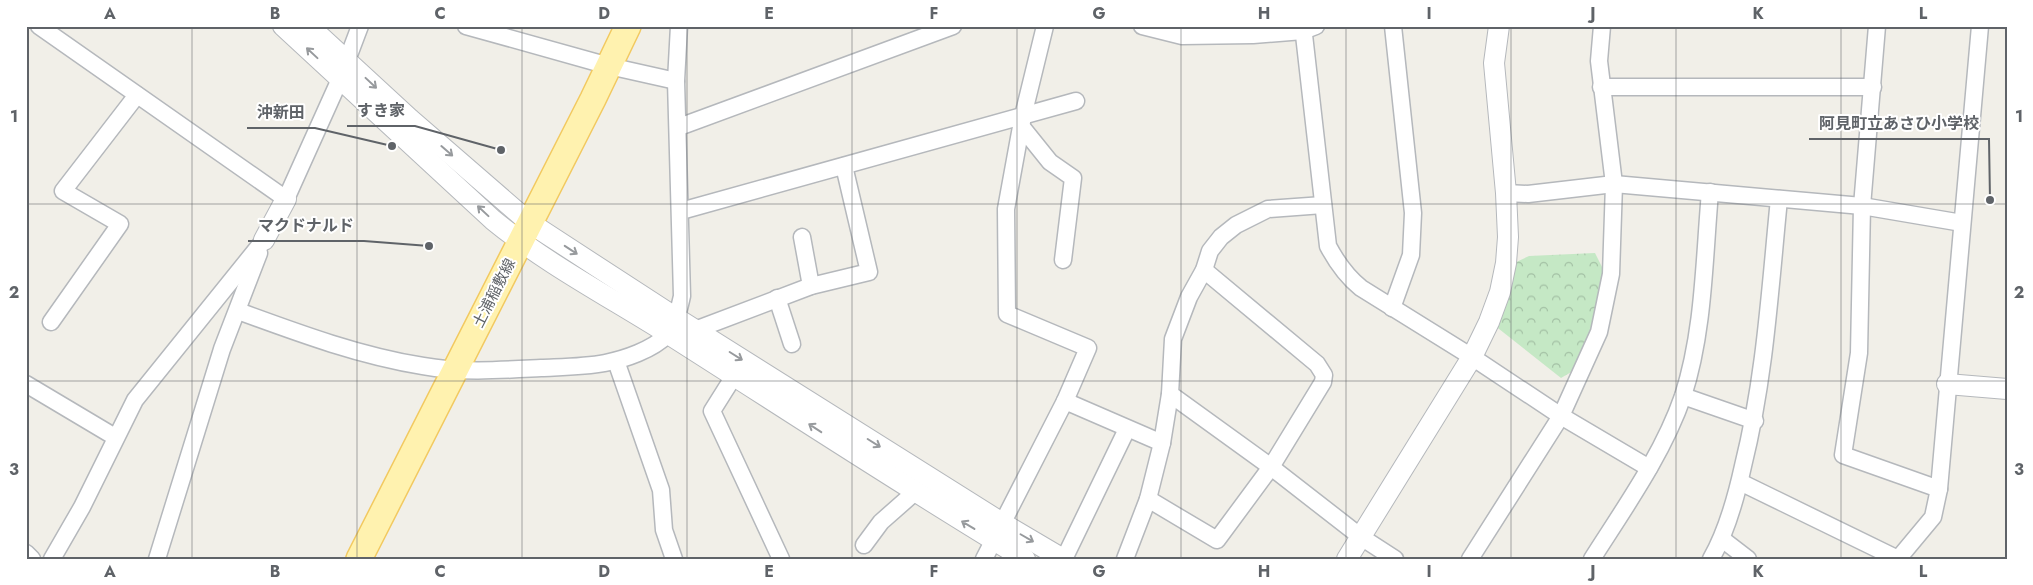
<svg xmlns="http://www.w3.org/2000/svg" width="2033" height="585" viewBox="0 0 2033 585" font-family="Jost,'Noto Sans JP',sans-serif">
<defs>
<pattern id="forest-crowns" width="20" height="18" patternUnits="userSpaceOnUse" patternTransform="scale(1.25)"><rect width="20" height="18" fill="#c5e8c5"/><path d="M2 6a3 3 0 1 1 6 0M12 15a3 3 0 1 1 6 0" fill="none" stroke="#a3c0a4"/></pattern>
</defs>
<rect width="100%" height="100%" fill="#f1efe8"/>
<path fill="url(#forest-crowns)" d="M1595 253 1605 273 1593 331 1578 368 1561 378 1494 325 1512 264 1529 256Z"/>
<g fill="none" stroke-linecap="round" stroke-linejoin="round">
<g stroke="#b5b8bc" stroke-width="19">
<g id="minor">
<path d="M39 26 286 199 340 79 360 26"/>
<path d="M466 26 609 66 676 81"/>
<path d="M1045 26 1023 116 1006 209 1007 314 1088 348 1065 401"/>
<path d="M1142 26 1182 36 1253 35 1303 31 1316 26"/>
<path d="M1303 26 1328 246C1337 263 1346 276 1361 288L1472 357 1561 416 1649 468"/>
<path d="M1877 26 1862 206 1859 353 1843 455 1939 489"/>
<path d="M1601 87H1873"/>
<path d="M1021 126 1050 162 1073 178 1063 260"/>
<path d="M679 127 953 26"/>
<path d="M1506 193 1528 194 1614 184 1862 206 1962 223"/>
<path d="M681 211 1076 101"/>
<path d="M802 237 811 286"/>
<path d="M777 298 792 344"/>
<path d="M1392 308 1411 255 1413 213 1393 26"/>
<path d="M238 311C298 333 360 356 423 366 462 373 502 370 541 368 562 367 584 367 605 363 625 359 652 350 667 335 676 325 679 309 682 296L676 81 679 26"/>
<path d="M51 322 120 224 63 191 137 95"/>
<path d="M695 330 811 286 869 272 844 166"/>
<path d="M616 361 661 490 664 530 674 559"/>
<path d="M734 376 712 411 781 559"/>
<path d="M26 384 115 437"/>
<path d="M1170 394 1271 467 1361 537 1395 559"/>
<path d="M1683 396 1755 421"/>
<path d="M1740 482 1898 559"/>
<path d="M1148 499 1217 540 1271 467 1323 382 1324 375 1317 364 1204 270"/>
<path d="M1722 539 1748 559"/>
<path d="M864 545 881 522 915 492"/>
<path d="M26 553 32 559"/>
<path d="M52 559 82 507 135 400 264 240"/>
<path d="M157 559 222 349 259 253"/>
<path d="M984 559 1065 401 1162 443"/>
<path d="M1064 559 1127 429"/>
<path d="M1125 559 1148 499 1162 443 1170 394 1173 339 1189 297 1204 270 1210 251 1221 237 1236 225 1268 209 1323 205"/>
<path d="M1470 559 1561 416 1599 332 1611 274 1614 184 1599 61 1602 26"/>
<path d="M1592 559C1625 507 1663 454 1683 396 1704 331 1704 260 1710 192"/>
<path d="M1711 559C1727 531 1736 498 1743 466 1765 378 1770 289 1779 199"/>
<path d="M1898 559 1933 517 1939 489 1980 26"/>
</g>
</g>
<g stroke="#b5b8bc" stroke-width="22">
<g id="tertiary">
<path d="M283 26 493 220C548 265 610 297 670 335 788 410 905 487 1025 559"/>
<path d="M309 26 410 119 530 223 676 318 1002 523 1063 559"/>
<path d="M264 240 286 199"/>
<path d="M1947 384 2007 389"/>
<path d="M1347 559 1472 357 1489 322 1500 292 1506 263 1508 237 1506 193 1494 63 1499 26"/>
</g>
</g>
<g stroke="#f2c960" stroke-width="28">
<path id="primary" d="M359 559 593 99 628 26"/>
</g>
<use href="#minor" stroke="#fff" stroke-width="16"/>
<use href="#tertiary" stroke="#fff" stroke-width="20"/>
<use href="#primary" stroke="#fff2af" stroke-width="25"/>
</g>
<defs><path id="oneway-shaft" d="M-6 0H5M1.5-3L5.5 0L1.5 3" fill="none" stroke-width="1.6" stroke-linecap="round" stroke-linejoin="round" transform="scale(1.25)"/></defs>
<g stroke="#979a9d">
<use href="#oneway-shaft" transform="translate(312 53) rotate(-137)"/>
<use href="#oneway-shaft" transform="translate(371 83) rotate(43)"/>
<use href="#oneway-shaft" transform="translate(447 151) rotate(41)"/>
<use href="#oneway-shaft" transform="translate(483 211) rotate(-137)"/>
<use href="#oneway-shaft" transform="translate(571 250) rotate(33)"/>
<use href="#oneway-shaft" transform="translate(736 356) rotate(32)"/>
<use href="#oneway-shaft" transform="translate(815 428) rotate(-147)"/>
<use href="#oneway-shaft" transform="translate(874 443) rotate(32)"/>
<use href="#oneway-shaft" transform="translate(968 525) rotate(-149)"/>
<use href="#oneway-shaft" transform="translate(1027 538) rotate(30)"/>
</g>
<path fill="none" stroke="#5f6368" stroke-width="1" stroke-opacity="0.55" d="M192 26V559M357 26V559M522 26V559M687 26V559M852 26V559M1017 26V559M1181 26V559M1346 26V559M1511 26V559M1676 26V559M1841 26V559M26 204H2007M26 381H2007"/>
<g text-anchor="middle" stroke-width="4" stroke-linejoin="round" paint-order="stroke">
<g font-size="15" fill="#5f6368" stroke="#fff">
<text transform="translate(494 293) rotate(-63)" y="5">土浦稲敷線</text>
</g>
</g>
<path fill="none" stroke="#5f6368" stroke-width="2" d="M501 150L415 126H347M392 146L315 128H247M1990 200L1989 139H1809M429 246L364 241H248"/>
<g fill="#5f6368" stroke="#fff" stroke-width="2">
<circle cx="501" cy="150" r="5"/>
<circle cx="392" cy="146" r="5"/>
<circle cx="1990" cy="200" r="5"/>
<circle cx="429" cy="246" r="5"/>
</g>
<g font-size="16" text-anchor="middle" font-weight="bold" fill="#5f6368" stroke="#fff" stroke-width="4" stroke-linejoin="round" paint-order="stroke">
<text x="381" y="116">すき家</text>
<text x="281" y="118">沖新田</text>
<text x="1899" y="129">阿見町立あさひ小学校</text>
<text x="306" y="231">マクドナルド</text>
</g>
<rect width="2033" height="585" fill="none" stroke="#ffffff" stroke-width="55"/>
<rect x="28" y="28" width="1978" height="530" fill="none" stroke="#5f6368" stroke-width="2"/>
<g font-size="16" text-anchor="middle" font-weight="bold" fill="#5f6368">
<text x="110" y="19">A</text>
<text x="275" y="19">B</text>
<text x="440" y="19">C</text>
<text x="604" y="19">D</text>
<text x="769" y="19">E</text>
<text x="934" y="19">F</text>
<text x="1099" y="19">G</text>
<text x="1264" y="19">H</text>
<text x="1429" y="19">I</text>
<text x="1593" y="19">J</text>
<text x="1758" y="19">K</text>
<text x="1923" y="19">L</text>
<text x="14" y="122">1</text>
<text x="2019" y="122">1</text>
<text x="14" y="298">2</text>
<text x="2019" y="298">2</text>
<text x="14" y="475">3</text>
<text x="2019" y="475">3</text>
<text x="110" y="577">A</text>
<text x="275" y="577">B</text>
<text x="440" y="577">C</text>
<text x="604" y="577">D</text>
<text x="769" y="577">E</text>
<text x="934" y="577">F</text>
<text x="1099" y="577">G</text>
<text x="1264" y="577">H</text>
<text x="1429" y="577">I</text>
<text x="1593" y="577">J</text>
<text x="1758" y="577">K</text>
<text x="1923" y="577">L</text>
</g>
</svg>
